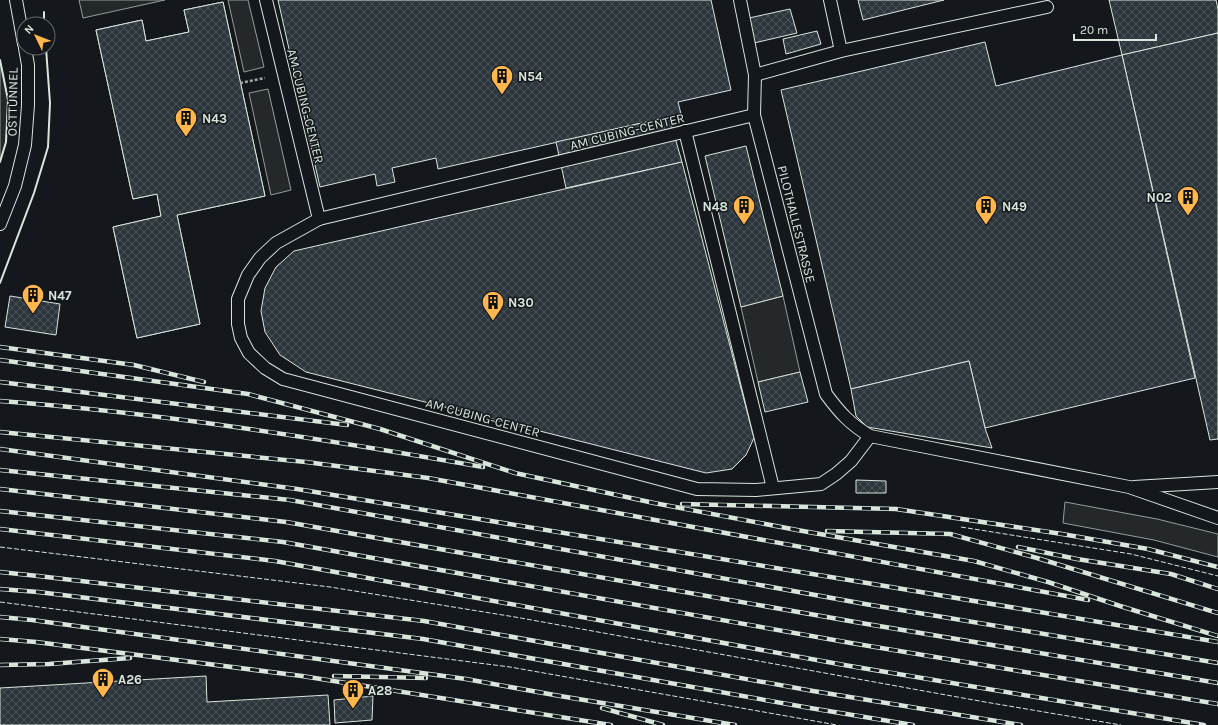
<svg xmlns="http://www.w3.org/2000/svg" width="1218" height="725" viewBox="0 0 1218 725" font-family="Karla,sans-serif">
<defs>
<pattern id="building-cross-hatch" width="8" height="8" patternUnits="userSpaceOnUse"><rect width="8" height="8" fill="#2c363c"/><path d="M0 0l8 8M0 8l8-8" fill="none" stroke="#4a5358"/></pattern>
</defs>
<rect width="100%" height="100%" fill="#14181c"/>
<g fill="#24282b" stroke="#939e99">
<path d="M79 0H165L83 18Z"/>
<path d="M228 0H248L264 67 244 72Z"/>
<path d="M0 60 8 100 6 142 0 162Z"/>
<path d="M268 89 291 190 271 195 249 93Z"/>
<path d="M783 296 800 372 758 382 741 307Z"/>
<path d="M1065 502 1157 519 1218 534V557L1154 540 1063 523Z"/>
</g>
<g fill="url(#building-cross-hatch)" stroke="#d8e6dc" fill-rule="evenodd">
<path d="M278 0H711L731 90 678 102 681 114 669 117 438 169 436 158 392 168 395 182 377 186 375 174 320 187Z"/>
<path d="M858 0H944L863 20Z"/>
<path d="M1109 0H1216L1218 9V33L1122 55Z"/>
<path d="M223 2 265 196 177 215 200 324 137 338 113 227 161 216 157 194 133 199 96 30 142 20 146 41 189 32 184 10ZM197 81 209 137 165 146 153 92Z"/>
<path d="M223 2 265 196 177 215 200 324 137 338 113 227 161 216 157 194 133 199 96 30 142 20 146 41 189 32 184 10Z"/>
<path d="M790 9 797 33 754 43 749 18Z"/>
<path d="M817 31 821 44 786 54 783 39Z"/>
<path d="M1218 33V439L1210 440 1122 55Z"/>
<path d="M985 42 996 86 1122 55 1195 378 985 428 969 361 851 389 781 90Z"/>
<path d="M669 117 682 162 566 188 556 142Z"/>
<path d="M746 146 783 296 741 307 705 156Z"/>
<path d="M682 162 754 438 746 455 732 469 706 473 306 372 280 355 265 332 261 311 265 288 276 267 294 251Z"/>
<path d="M10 296 60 304 56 335 5 327Z"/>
<path d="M969 361 985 428 992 448 867 427 856 416 851 389Z"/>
<path d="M800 372 808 402 765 412 758 382Z"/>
<path d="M856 480 886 481V493H856Z"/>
<path d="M206 676 207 702 328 695 330 725H0V688Z"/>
<path d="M373 696 372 720 335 723 334 700Z"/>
</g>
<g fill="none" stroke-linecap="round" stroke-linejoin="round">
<g stroke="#d8e6dc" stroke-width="14">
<g id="lane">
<path d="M16 0 24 44"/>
<path d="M266 0 319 219 276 243 260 258 248 275 238 299V324L241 338 249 353 265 368 283 379 697 489 756 490 821 484 836 474 851 461 870 436"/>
<path d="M740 0 755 75 754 115 826 394C840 413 850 424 870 436L1129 487 1218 518"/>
<path d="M830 0 841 51"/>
<path d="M755 75 841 51 1047 7"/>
<path d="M685 131 773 488"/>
<path d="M319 219 754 115"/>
<path d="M0 224 15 186 25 145 28 105V65L25 48"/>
<path d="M1134 487 1218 482"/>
</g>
</g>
<path stroke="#9da8a2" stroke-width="2.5" stroke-dasharray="3 2" stroke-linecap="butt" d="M240 83 265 78"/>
<use href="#lane" stroke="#14181c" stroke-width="12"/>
<g stroke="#d8e6dc" stroke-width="4.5">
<g id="rail">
<path d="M0 347 134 365 204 382"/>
<path d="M0 360 248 394 380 429 515 473 654 503 797 530 974 561 1048 582 1120 606 1218 636"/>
<path d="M0 382 347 425"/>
<path d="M0 401C162 413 323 439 483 467"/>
<path d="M0 432 306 462 428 478 1088 600"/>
<path d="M0 449 297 489 867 583 1218 642"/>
<path d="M0 470 290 500 865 604 1218 663"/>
<path d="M0 489 286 522 861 623 1218 683"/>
<path d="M682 504 896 509 1062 534 1148 549 1218 567"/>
<path d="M0 511 283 542 851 643 1218 704"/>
<path d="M0 529 275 561 844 665 1204 725"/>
<path d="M827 531 950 534 1037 558 1218 613"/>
<path d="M1018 547 1077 559 1171 574 1218 589"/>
<path d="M0 572 38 576 424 621 813 691 1021 725"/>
<path d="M0 589 38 592 423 639 810 708 913 725"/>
<path d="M0 617 32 620 466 679 560 696 735 725"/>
<path d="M0 639 36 642 302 676 611 725"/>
<path d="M0 665 49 664 130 658"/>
<path d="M334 676 426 678"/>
<path d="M602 708 663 725"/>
</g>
</g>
<use href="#rail" stroke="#14181c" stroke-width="3" stroke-dasharray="9" stroke-linecap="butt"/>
<g stroke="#d8e6dc" stroke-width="1" stroke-dasharray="5 2" stroke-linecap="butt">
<path d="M961 527 1131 554 1218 576"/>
<path d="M0 547 330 587 515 617 985 702 1121 725"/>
<path d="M0 602 510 667 837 725"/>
</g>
<g stroke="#d8e6dc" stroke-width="2">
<path d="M44 12V24"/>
<path d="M0 60 8 100 6 142 0 162"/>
<path d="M0 283 34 193 48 147 50 103 46 48"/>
</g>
</g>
<defs>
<g id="building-pin" transform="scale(1.15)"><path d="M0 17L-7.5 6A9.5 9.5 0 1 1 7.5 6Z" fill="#ffb74d" stroke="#14181c"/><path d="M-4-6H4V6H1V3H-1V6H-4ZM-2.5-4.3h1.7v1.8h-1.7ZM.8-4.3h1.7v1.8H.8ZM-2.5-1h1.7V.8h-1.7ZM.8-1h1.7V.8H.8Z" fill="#111"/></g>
</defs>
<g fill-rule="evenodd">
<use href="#building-pin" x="502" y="76"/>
<use href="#building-pin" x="186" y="118"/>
<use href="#building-pin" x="1188" y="197"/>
<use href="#building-pin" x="744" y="206"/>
<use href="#building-pin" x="986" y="206"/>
<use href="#building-pin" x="33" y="295"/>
<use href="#building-pin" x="493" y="302"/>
<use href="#building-pin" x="103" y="679"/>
<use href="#building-pin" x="353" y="690"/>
</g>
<g text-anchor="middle" stroke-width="3" stroke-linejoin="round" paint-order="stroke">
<g font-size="13" font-weight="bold" fill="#d8e6dc" stroke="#14181c" text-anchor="start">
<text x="518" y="81">N54</text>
<text x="202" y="123">N43</text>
<text x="1172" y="202" text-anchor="end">N02</text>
<text x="728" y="211" text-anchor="end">N48</text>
<text x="1002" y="211">N49</text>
<text x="48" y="300">N47</text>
<text x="508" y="307">N30</text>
<text x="118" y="684">A26</text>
<text x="368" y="695">A28</text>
</g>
<g font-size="13" fill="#d8e6dc" stroke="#14181c">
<text transform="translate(12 102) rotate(-89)" y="5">OSTTUNNEL</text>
<text transform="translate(306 106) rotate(76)" y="5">AM CUBING-CENTER</text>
<text transform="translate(627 131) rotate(-14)" y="5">AM CUBING-CENTER</text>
<text transform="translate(797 224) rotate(76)" y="5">PILOTHALLESTRASSE</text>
<text transform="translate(483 417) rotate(15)" y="5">AM CUBING-CENTER</text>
</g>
</g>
<g transform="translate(36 36) rotate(313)"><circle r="19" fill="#14181c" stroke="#626a69"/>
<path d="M0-3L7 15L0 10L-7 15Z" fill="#ffb74d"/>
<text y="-6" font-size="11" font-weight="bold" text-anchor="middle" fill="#d8e6dc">N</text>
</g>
<path d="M1074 34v6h82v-6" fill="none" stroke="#d8e6dc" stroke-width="2"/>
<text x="1080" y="34" font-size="12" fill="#d8e6dc" stroke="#14181c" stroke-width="3" paint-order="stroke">20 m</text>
</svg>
